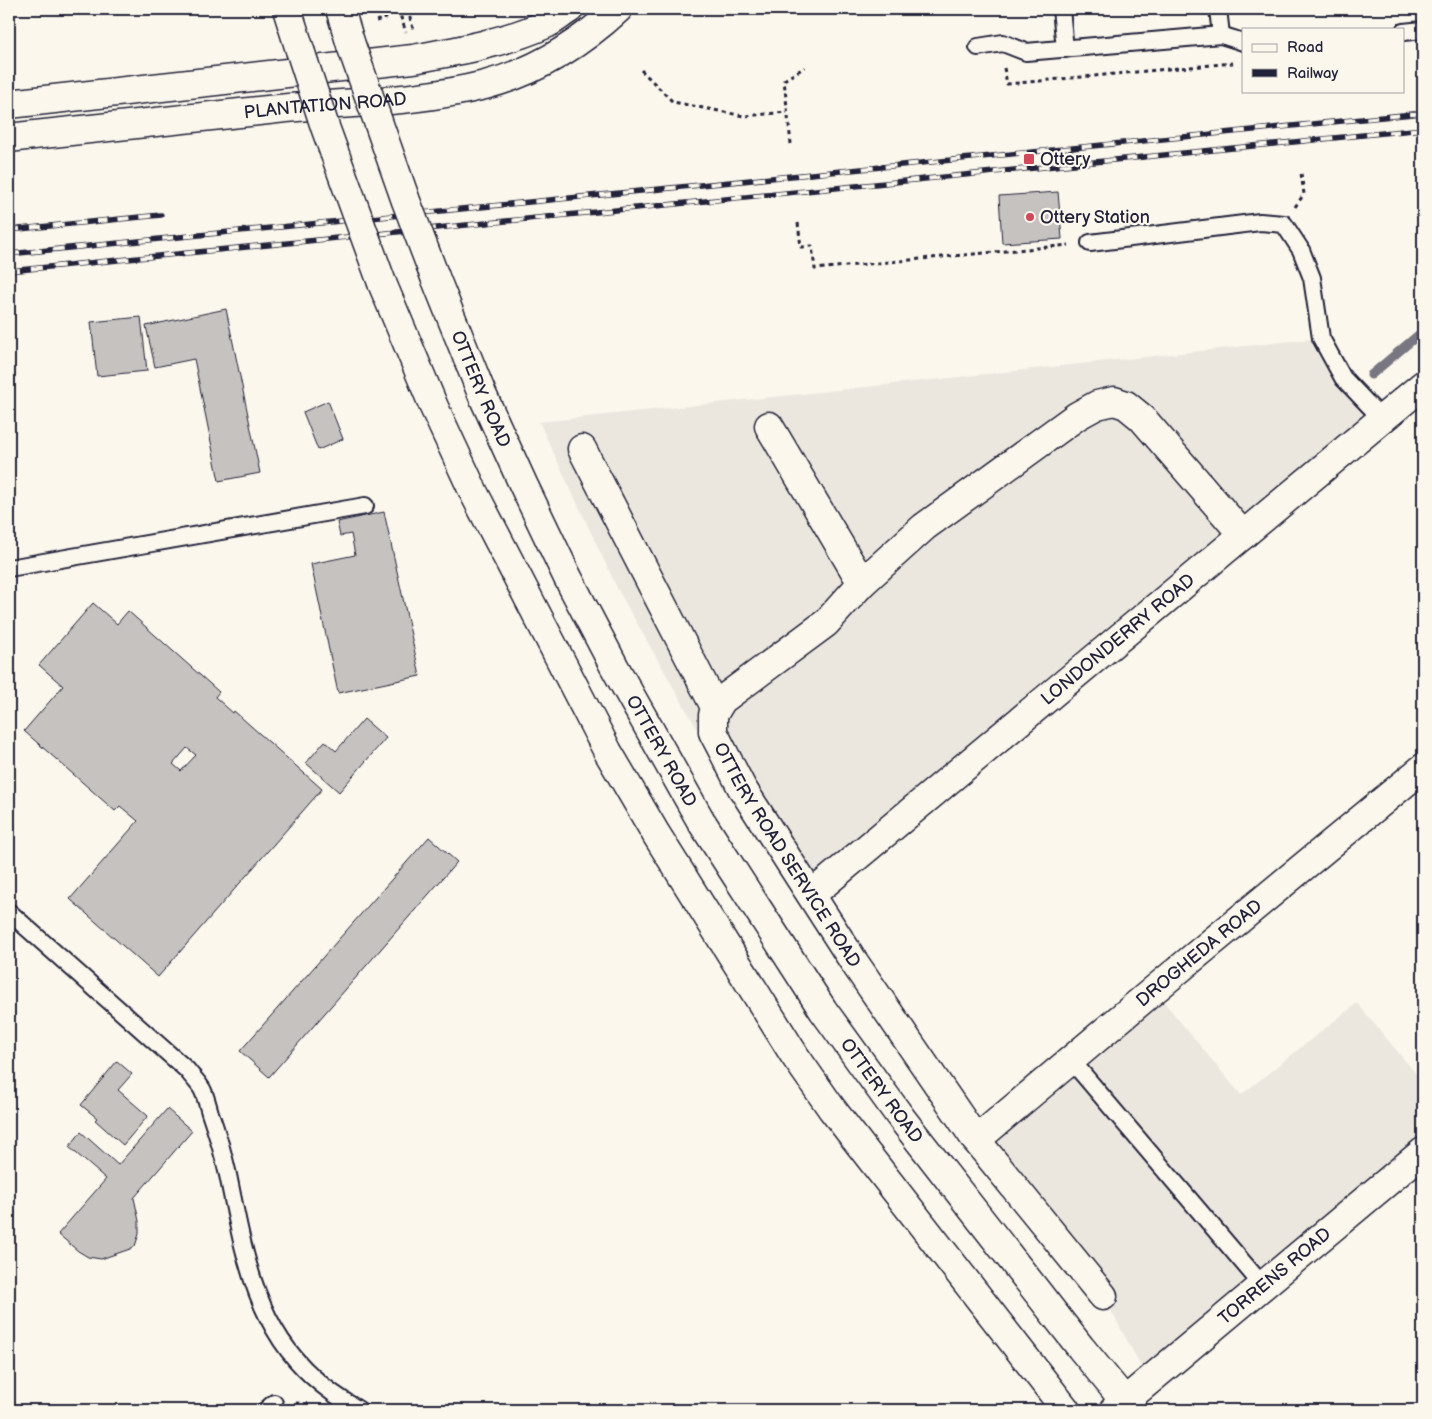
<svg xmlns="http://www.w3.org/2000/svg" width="1432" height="1419" viewBox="0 0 1432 1419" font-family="'Balsamiq Sans',sans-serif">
<rect width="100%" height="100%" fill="#fbf7ec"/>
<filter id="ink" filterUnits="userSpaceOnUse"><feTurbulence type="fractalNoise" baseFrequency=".02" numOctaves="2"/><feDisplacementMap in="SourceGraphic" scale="10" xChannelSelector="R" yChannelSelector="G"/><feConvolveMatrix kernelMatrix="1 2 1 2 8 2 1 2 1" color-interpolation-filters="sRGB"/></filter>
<g filter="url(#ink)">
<g fill="#ebe7df">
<path d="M1321 338 1382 419 812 894 779 873 618 590 539 422Z"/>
<path d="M1154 990 1241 1095 1357 1003 1423 1082V1152L1149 1381 1103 1296 976 1140Z"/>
</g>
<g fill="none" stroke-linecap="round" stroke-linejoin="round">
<path stroke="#787681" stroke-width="9" d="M1371 375 1423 331"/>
</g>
<g fill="#c6c2c0" stroke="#22223b" fill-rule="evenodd">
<path d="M1058 192 1062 239 1002 243 999 196Z"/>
<path d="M226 309 260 473 219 481 194 359 155 367 146 326Z"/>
<path d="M141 317 147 371 97 376 91 322Z"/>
<path d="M328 401 343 439 318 450 303 412Z"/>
<path d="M384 512 420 676 338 693 311 564 355 555 351 534 340 536 337 522Z"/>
<path d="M93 603 117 624 128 611 219 692 215 697 233 713 234 711 322 789 158 977 70 899 138 821 120 806 115 811 24 731 63 686 39 665ZM187 748 196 755 181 771 173 764Z"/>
<path d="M364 719 386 738 339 792 306 763 325 741 336 751Z"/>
<path d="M429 837 457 862 269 1077 240 1051Z"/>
<path d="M117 1061 132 1074 118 1090 148 1116 123 1145 95 1120 97 1118 81 1105Z"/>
<path d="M167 1109 192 1131 134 1198 139 1221V1234L135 1246 130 1249 101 1259 88 1257 78 1251 58 1234 106 1179 69 1147 81 1132 118 1165Z"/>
</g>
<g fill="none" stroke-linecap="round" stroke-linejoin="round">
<g stroke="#22223b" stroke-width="20">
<g id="lane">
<path d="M1061 9 1065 49"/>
<path d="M1218 9 1221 35"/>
<path d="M1403 32 1423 30"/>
<path d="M978 47 1003 43 1026 52 1221 35 1243 42"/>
<path d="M1090 243 1260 222 1284 224 1301 250 1312 278 1321 338 1343 378 1382 419"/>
<path d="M9 568 365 506"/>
<path d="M9 912 187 1070C192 1077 200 1084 203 1091 206 1098 208 1106 210 1113 217 1133 223 1153 228 1175 243 1247 254 1325 313 1377 327 1390 342 1400 359 1410"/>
<path d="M1071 1060 1263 1286"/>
<path d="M266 1410 274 1403"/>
</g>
</g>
<g stroke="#22223b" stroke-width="31">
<g id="street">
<path id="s1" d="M769 426 862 583 826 623 722 700 713 715V732L742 788 854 962 976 1140 1103 1296"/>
<path d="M582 449 716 709"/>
<path d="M862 583 924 527 1077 416 1097 405 1114 401 1126 405 1142 418 1243 535"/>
<path id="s2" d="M812 894 1423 385"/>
<path id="s3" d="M976 1140 1154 990 1423 768"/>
<path id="s4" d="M1114 1410 1423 1152"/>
</g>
</g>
<g stroke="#22223b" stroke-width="31">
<g id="secondary">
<path d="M287 9 300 50"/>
<path d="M340 9 351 45"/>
<path d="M9 104 413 59C458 51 504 43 546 24 554 20 561 14 569 9"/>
<path id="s5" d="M9 138C95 128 181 119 268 110 340 102 414 103 485 85 535 72 581 43 618 9"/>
<path id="s6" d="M435 277 482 394 523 484 567 576 614 666 701 821 823 1010 902 1119 1081 1348 1132 1410"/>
<path d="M382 283 434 407 474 493 608 752 656 834 795 1056 832 1109 1066 1410"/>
</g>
</g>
<g stroke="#22223b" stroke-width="3" stroke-dasharray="4 4" stroke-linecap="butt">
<path d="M398 9 406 32"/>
<path d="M409 9V14L414 32"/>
<path d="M376 21 386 18 384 9"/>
<path d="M1004 68 1007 84 1233 63"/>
<path d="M641 70 673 102 744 116 787 112"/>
<path d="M791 144 784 80 805 67"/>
<path d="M1295 207 1304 194 1301 173"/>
<path d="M798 223 801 247 812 246 815 269 1069 245"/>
<path d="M296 1403 310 1404"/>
</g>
<use href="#lane" stroke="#fbf7ec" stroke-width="16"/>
<use href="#street" stroke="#fbf7ec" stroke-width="28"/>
<use href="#secondary" stroke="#fbf7ec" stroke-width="28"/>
<g stroke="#22223b" stroke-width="5.5">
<g id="rail">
<path d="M9 230 161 215"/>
<path d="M9 254 1423 113"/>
<path d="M9 271 1423 129"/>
</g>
</g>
<use href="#rail" stroke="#fbf7ec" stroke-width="4" stroke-dasharray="11" stroke-linecap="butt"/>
<g stroke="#22223b" stroke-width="31" stroke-linecap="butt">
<g id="secondary-bridge">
<path d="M351 45 406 201 435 277"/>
<path d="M300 50 325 127 382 283"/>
</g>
</g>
<use href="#secondary-bridge" stroke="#fbf7ec" stroke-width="28"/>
</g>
</g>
<g fill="#d1495b" stroke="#fbf7ec" stroke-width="2">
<rect x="1023" y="153" width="12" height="12" rx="2.5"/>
<circle cx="1030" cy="217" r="5"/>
</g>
<g text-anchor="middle" stroke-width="4.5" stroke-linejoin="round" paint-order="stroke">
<g font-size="18" fill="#22223b" stroke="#fbf7ec">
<text dy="6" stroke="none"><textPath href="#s5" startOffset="318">PLANTATION ROAD</textPath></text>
<text dy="6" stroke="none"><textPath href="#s6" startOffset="121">OTTERY ROAD</textPath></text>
<text dy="6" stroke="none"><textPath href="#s2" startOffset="398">LONDONDERRY ROAD</textPath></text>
<text dy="6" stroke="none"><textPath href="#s6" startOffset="526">OTTERY ROAD</textPath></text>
<text dy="6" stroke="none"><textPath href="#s1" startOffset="544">OTTERY ROAD SERVICE ROAD</textPath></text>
<text dy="6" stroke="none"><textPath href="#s3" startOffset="291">DROGHEDA ROAD</textPath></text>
<text dy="6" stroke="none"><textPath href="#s6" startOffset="931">OTTERY ROAD</textPath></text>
<text dy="6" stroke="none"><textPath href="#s4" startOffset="209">TORRENS ROAD</textPath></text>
</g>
<g font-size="18" fill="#22223b" stroke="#fbf7ec" text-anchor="start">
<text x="1040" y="165">Ottery</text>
<text x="1040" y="223">Ottery Station</text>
</g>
</g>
<rect width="1432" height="1419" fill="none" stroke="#fbf7ec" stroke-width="30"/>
<rect x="15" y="15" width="1402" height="1389" fill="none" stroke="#22223b" stroke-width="2" filter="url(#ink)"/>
<rect x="1242" y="28" width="162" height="65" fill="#fbf7ec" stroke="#a4a2a5"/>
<rect x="1252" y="44" width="25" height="8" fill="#fbf7ec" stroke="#a4a2a5"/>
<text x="1287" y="52" font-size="15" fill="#22223b">Road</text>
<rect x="1252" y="69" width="25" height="8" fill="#22223b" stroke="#a4a2a5"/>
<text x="1287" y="78" font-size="15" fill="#22223b">Railway</text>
</svg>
